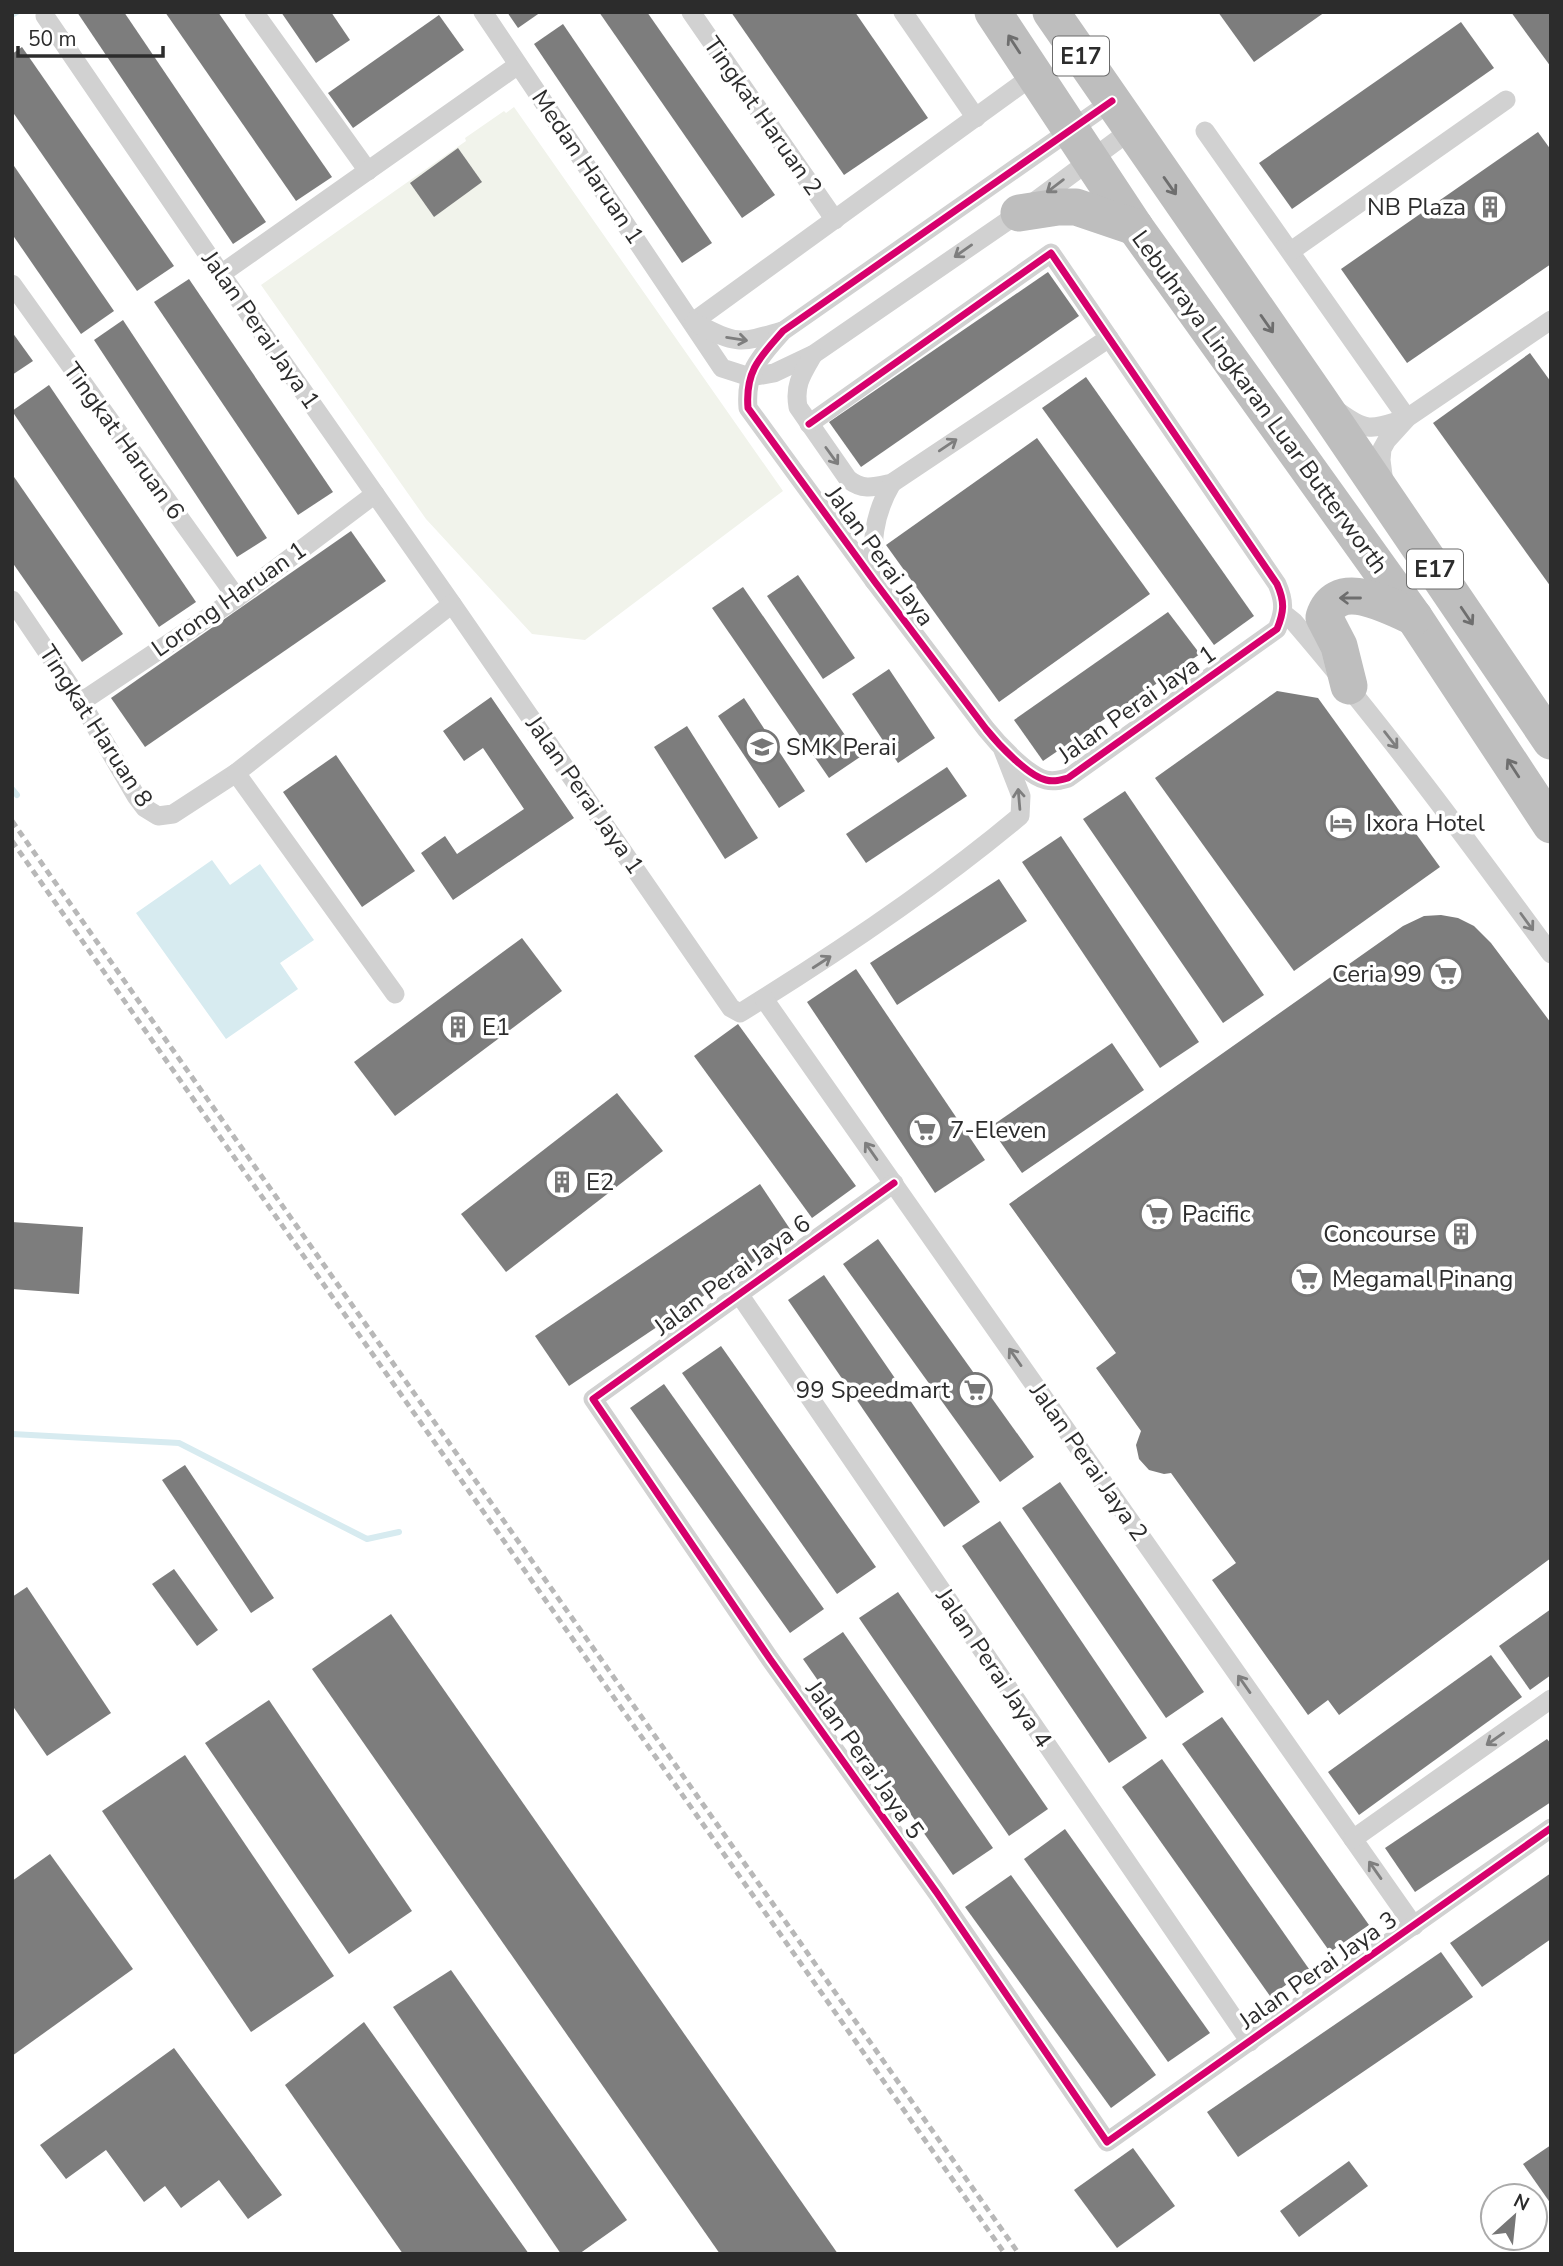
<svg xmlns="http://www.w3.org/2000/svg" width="1563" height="2266" viewBox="0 0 1563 2266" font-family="'Nunito Sans',sans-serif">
<rect width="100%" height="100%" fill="#fff"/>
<path fill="#f1f3eb" d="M514 107 783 491 585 640 532 634 426 519 261 285 466 141 465 138 504 111 506 113Z"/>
<path fill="#d7ebf0" d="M212 860 230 885 260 864 314 940 280 963 298 989 226 1039 136 913Z"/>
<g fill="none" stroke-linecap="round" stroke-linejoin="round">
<g stroke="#d7ebf0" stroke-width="6">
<path d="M12 15 17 12"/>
<path d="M12 789 17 795"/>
<path d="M12 1434 179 1443 367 1539 399 1532"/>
</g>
</g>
<g fill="#7d7d7d">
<path d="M77 12H124L266 222 233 244Z"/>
<path d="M165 12H218L332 177 296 201Z"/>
<path d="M281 12H331L350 40 316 63Z"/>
<path d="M507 12H541L518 28Z"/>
<path d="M599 12H647L775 195 742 218Z"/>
<path d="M731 12H855L928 118 844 175Z"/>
<path d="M1218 12H1325L1254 62Z"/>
<path d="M1511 12H1551V67Z"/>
<path d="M439 15 464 50 353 128 328 93Z"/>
<path d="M1461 22 1494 68 1292 209 1259 163Z"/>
<path d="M563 24 712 243 682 263 534 44Z"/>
<path d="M22 47 174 266 137 291 12 111V54Z"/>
<path d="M1538 132 1551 150V264L1407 363 1341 269Z"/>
<path d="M458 148 482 182 434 217 410 183Z"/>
<path d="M12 163 114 311 81 334 12 234Z"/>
<path d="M1048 272 1079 316 861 467 829 422Z"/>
<path d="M189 279 333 492 298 515 154 302Z"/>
<path d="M123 320 267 538 237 557 94 340Z"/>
<path d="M12 332 33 361 12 375Z"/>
<path d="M1530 353 1551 382V587L1433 423Z"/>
<path d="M1086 377 1254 616 1214 645 1042 408Z"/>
<path d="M49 385 196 602 159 627 12 411Z"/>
<path d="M1037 438 1150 594 999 702 886 545Z"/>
<path d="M12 474 123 634 82 662 12 562Z"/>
<path d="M351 531 386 581 145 747 111 698Z"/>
<path d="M798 575 855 658 823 679 767 596Z"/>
<path d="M743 587 860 757 829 778 712 608Z"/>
<path d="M1168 612 1200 654 1043 761 1014 720Z"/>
<path d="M889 669 935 738 898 763 852 694Z"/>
<path d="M1277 691 1318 698 1440 867 1294 971 1155 778Z"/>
<path d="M491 697 574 818 453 900 421 853 445 836 457 854 524 809 483 748 464 761 443 731Z"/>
<path d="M744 698 805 791 779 808 718 716Z"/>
<path d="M687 726 758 838 725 859 654 747Z"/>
<path d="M336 755 415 871 362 907 283 792Z"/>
<path d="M947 767 967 796 866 863 846 834Z"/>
<path d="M1125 791 1264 995 1223 1023 1083 819Z"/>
<path d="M1061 836 1199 1042 1160 1068 1022 862Z"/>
<path d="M999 879 1027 921 897 1005 870 963Z"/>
<path d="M1441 915 1458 918 1474 926 1491 943 1551 1023V1558L1339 1715 1328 1700 1308 1715 1212 1580 1236 1563 1171 1473 1164 1474 1149 1470 1139 1459 1136 1445 1141 1431 1096 1368 1116 1353 1009 1204 1403 926 1424 916Z"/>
<path d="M522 938 562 991 395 1116 354 1062Z"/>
<path d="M856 969 985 1160 935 1193 807 1002Z"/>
<path d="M738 1024 856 1186 812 1218 694 1056Z"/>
<path d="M1112 1043 1144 1090 1022 1173 990 1127Z"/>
<path d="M617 1093 663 1151 506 1272 461 1214Z"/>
<path d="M760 1184 794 1235 569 1386 535 1336Z"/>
<path d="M12 1222 83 1227 79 1294 12 1289Z"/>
<path d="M878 1239 1034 1457 1000 1482 843 1264Z"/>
<path d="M824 1275 980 1502 944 1527 788 1300Z"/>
<path d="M721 1346 876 1567 837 1594 682 1373Z"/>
<path d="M664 1384 824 1609 790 1633 630 1408Z"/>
<path d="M185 1465 274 1598 251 1613 162 1480Z"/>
<path d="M1060 1482 1204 1692 1166 1718 1022 1508Z"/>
<path d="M1000 1521 1147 1738 1109 1763 962 1546Z"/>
<path d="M174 1569 218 1630 197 1646 152 1584Z"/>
<path d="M27 1587 111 1713 47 1756 12 1705V1597Z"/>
<path d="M898 1592 1048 1809 1009 1836 859 1618Z"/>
<path d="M1551 1609V1675L1530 1690 1499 1646Z"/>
<path d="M391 1614 838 2254H720L312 1669Z"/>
<path d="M843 1632 993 1848 953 1875 803 1659Z"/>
<path d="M1491 1655 1522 1697 1359 1815 1328 1772Z"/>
<path d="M269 1700 412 1911 349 1954 205 1743Z"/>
<path d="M1222 1717 1369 1925 1330 1952 1182 1744Z"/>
<path d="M1547 1739 1551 1744V1802L1415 1892 1385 1848Z"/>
<path d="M185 1755 334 1976 251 2032 102 1811Z"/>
<path d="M1162 1759 1309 1969 1270 1996 1122 1787Z"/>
<path d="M1065 1829 1210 2033 1168 2062 1024 1859Z"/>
<path d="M50 1854 133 1969 12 2056V1881Z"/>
<path d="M1551 1873V1939L1482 1987 1450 1943Z"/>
<path d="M1011 1875 1156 2075 1111 2108 965 1907Z"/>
<path d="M1441 1952 1473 1997 1238 2157 1207 2112Z"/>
<path d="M451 1970 627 2220 579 2254H561L393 2007Z"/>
<path d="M364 2022 529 2254H403L285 2085Z"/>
<path d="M174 2048 282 2195 248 2219 219 2180 181 2208 165 2186 144 2202 106 2150 66 2179 40 2145Z"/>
<path d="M1551 2145V2204L1523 2164Z"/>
<path d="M1133 2148 1175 2206 1117 2248 1074 2190Z"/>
<path d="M1349 2161 1368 2186 1299 2237 1280 2211Z"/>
</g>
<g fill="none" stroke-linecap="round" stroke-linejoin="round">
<g stroke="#d1d1d1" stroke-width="19">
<path d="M254 12 368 171"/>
<path d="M483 12 722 368 750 377 774 373 814 354 1019 213 1131 130"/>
<path d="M691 12 835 220"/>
<path d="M903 12 976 118"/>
<path d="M45 16 221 274 452 604 731 1008 740 1013C837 953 933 889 1020 816L1021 796 1003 750"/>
<path d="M1205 131 1407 418"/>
<path d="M1291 251 1506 100"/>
<path d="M221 274 518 65"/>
<path d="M12 284 237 598"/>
<path d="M693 322 1034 75"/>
<path d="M695 323C737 344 738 344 782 331"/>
<path d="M813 355C802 374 794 385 798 407L848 479C863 491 874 487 892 483L1109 338"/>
<path d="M1339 412C1368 433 1372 429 1405 419"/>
<path d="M809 424 1051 253 1277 584C1285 602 1284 612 1277 629L1068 778C1061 780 1054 782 1046 780 1028 776 998 744 986 729L875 582 748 408C745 371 760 357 783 331L1112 101"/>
<path d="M1384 483 1381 460 1382 449 1387 440 1407 418 1551 320"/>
<path d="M874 581C872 543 872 517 892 483"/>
<path d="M12 600 81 702 136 796 145 808 158 816 173 814 236 773 452 604"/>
<path d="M1284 614 1294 622C1385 728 1468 841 1551 954"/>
<path d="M81 702 237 598 375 494"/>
<path d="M236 773 395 994"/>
<path d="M764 999 1414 1926"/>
<path d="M894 1183 593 1399 770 1659 937 1893 1107 2142 1551 1828"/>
<path d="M739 1294 1250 2042"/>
<path d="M1353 1839 1551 1699"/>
</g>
<g stroke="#bebebe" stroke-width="37">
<path d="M993 12 1135 227 1414 617 1551 825"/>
<path d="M1051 12 1318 398 1551 741"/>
<path d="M1019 213 1058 207H1076L1135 227"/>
<path d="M1349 686 1339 646 1324 617C1337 576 1388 606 1414 617"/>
</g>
<g stroke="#b8b8b8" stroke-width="5" stroke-dasharray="7 5" stroke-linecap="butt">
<path d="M12 821 1019 2254"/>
<path d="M12 841 1005 2254"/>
</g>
<g stroke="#fff" stroke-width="11">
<g id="cycleway">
<path d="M809 424 1051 253 1277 584C1285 602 1284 612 1277 629L1068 778C1061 780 1054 782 1046 780 1028 776 998 744 986 729L875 582 748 408C745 371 760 357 783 331L1112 101"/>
<path d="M894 1183 593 1399 770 1659 937 1893 1107 2142 1551 1828"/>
</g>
</g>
<use href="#cycleway" stroke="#d6006c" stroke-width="7"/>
</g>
<defs><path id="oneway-shaft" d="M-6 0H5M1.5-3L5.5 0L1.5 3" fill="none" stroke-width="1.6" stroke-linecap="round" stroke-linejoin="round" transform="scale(1.75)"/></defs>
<g stroke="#6e6e6e">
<use href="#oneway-shaft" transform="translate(1014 44) rotate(-123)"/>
<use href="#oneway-shaft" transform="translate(1170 186) rotate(55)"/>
<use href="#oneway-shaft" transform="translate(1267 324) rotate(55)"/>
<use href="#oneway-shaft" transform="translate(1350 598) rotate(-180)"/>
<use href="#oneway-shaft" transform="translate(1467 616) rotate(56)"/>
<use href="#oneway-shaft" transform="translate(1513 768) rotate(-123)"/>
</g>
<g stroke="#7e7e7e">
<use href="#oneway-shaft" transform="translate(1055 186) rotate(143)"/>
<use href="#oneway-shaft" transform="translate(963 251) rotate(145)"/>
<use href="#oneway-shaft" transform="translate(737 339) rotate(9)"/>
<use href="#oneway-shaft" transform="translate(948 445) rotate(-34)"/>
<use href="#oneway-shaft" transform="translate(832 456) rotate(54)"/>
<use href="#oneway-shaft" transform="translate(1391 740) rotate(52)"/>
<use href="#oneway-shaft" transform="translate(1019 799) rotate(-95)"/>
<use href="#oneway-shaft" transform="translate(1527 922) rotate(54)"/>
<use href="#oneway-shaft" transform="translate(822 962) rotate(-33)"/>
<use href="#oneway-shaft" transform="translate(871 1151) rotate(-125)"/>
<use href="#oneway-shaft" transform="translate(1015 1357) rotate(-125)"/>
<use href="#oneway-shaft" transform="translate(1244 1684) rotate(-125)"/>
<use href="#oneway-shaft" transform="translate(1495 1739) rotate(145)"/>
<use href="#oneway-shaft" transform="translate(1375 1870) rotate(-125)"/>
</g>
<defs>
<g id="building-ring" transform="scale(1.75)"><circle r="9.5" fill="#fff" stroke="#767676" stroke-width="1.5"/><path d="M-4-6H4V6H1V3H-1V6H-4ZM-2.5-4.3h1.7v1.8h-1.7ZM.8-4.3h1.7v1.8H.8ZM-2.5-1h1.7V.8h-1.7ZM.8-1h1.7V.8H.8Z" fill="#767676"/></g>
<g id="school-ring" transform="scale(1.75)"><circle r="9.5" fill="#fff" stroke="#767676" stroke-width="1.5"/><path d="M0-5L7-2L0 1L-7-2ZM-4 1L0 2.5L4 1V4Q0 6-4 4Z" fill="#767676"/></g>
<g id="hotel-ring" transform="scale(1.75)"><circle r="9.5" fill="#fff" stroke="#767676" stroke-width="1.5"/><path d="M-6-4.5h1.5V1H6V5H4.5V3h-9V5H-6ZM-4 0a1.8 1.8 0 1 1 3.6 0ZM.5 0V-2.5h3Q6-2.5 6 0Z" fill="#767676"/></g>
<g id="supermarket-ring" transform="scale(1.75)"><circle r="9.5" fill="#fff" stroke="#767676" stroke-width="1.5"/><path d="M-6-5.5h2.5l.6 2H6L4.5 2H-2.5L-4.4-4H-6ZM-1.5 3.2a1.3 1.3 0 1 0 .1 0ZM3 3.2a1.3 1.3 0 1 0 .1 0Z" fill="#767676"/></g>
</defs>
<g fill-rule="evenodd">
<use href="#building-ring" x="1490" y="207"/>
<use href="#school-ring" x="762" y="747"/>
<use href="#hotel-ring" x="1341" y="823"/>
<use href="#supermarket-ring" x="1446" y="974"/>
<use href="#building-ring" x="458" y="1027"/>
<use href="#supermarket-ring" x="925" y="1130"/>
<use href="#building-ring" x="562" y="1182"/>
<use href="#supermarket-ring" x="1157" y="1214"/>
<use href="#building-ring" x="1461" y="1234"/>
<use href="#supermarket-ring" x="1307" y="1279"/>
<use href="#supermarket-ring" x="975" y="1390"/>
</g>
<g text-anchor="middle" stroke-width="7" stroke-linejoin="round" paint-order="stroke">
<g fill="#fff" stroke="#6b6b6b" stroke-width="2">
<rect x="1053" y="36.5" width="56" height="39" rx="5"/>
<rect x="1407" y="549.5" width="56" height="39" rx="5"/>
</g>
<g font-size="23" font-weight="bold" fill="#2c2c2c">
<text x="1081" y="64">E17</text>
<text x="1435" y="577">E17</text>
</g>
<g font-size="24" fill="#2c2c2c" stroke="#fff">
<text transform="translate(763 116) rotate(55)" y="8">Tingkat Haruan 2</text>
<text transform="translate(588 167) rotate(56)" y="8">Medan Haruan 1</text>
<text transform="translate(261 330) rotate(55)" y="8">Jalan Perai Jaya 1</text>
<text transform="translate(1260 402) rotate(54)" y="8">Lebuhraya Lingkaran Luar Butterworth</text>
<text transform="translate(124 441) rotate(54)" y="8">Tingkat Haruan 6</text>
<text transform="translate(880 556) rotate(54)" y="8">Jalan Perai Jaya</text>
<text transform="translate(229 599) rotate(-35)" y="8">Lorong Haruan 1</text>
<text transform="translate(1137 704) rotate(-35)" y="8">Jalan Perai Jaya 1</text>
<text transform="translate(96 726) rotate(57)" y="8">Tingkat Haruan 8</text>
<text transform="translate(585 795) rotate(55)" y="8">Jalan Perai Jaya 1</text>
<text transform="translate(732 1275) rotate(-36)" y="8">Jalan Perai Jaya 6</text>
<text transform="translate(1089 1462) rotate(55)" y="8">Jalan Perai Jaya 2</text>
<text transform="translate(994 1668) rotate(56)" y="8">Jalan Perai Jaya 4</text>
<text transform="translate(865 1760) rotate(55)" y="8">Jalan Perai Jaya 5</text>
<text transform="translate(1318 1970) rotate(-35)" y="8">Jalan Perai Jaya 3</text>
</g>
<g font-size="24" fill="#2c2c2c" stroke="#fff" text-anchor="start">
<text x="1466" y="215" text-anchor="end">NB Plaza</text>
<text x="786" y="755">SMK Perai</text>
<text x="1366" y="831">Ixora Hotel</text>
<text x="1422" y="982" text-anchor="end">Ceria 99</text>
<text x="482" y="1035">E1</text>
<text x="950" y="1138">7-Eleven</text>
<text x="586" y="1190">E2</text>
<text x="1182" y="1222">Pacific</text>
<text x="1436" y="1242" text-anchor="end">Concourse</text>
<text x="1332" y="1287">Megamal Pinang</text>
<text x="950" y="1398" text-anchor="end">99 Speedmart</text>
</g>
</g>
<rect width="1563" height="2266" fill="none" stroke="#2c2c2c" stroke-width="28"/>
<g transform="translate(1514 2217) rotate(27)"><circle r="33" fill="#ffffff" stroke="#ababab" stroke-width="2"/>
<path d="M0-5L12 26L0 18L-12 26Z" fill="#767676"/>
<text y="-10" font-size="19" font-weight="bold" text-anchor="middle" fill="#2c2c2c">N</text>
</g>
<path d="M18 46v10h145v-10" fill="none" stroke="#2c2c2c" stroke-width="3.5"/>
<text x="28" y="46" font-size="21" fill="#2c2c2c" stroke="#ffffff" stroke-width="5" paint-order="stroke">50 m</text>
</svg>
